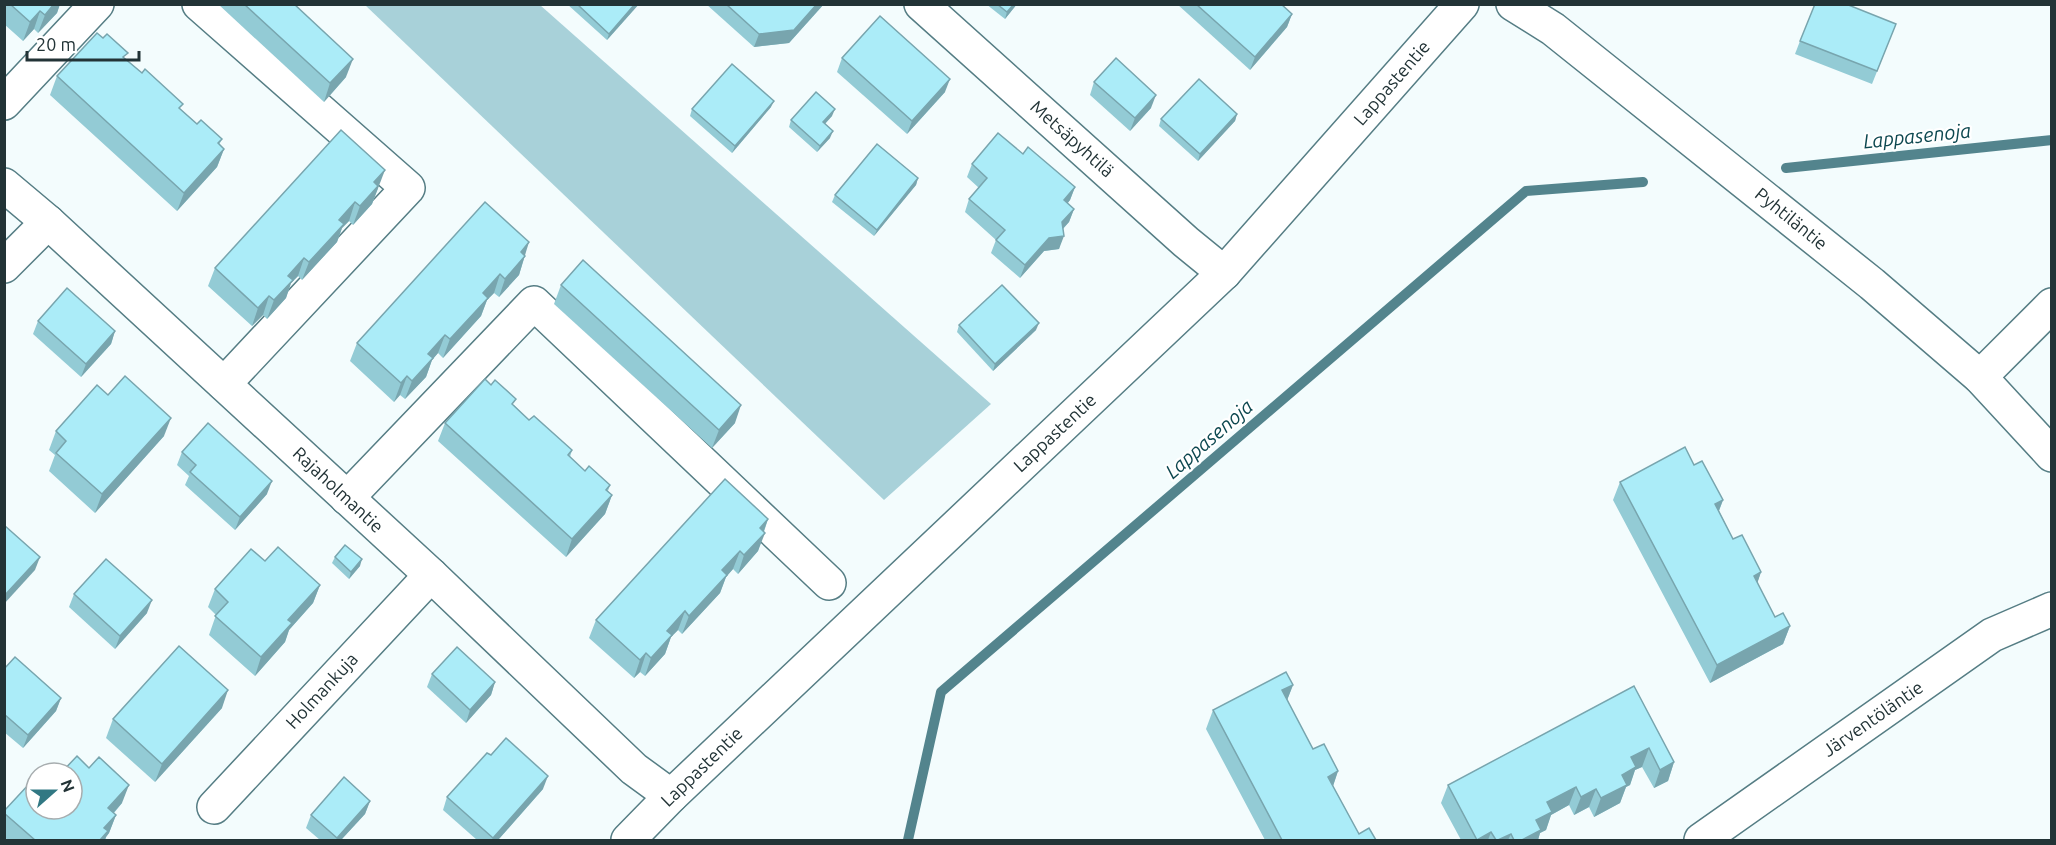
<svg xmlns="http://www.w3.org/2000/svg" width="2056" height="845" viewBox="0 0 2056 845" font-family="Ubuntu,sans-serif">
<rect width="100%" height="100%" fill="#f3fcfd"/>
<path fill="#a8d1d9" d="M365 5H540L991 404 884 500Z"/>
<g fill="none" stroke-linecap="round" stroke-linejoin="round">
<g stroke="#53848d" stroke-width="10">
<path d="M1786 168 2052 140"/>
<path d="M908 840 941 692 1526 191 1643 182"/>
</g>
<g stroke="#557d84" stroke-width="36">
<g id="street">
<path d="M199 4 408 188 224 384"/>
<path d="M921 4 1186 242 1224 273"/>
<path d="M1513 4 1553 29 1872 284 1980 377 2052 455"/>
<path d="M4 103 97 4"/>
<path d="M4 185 48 222 431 575 634 769 671 796"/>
<path d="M4 266 48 222"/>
<path d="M1980 377 2052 305"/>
<path d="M347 498 534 303 829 583"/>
<path d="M214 807 431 575"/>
<path d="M628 840 671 796 1224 273 1462 4"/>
<path d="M1701 840 1992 635 2052 609"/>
</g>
</g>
<use href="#street" stroke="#fff" stroke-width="33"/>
</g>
<g fill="#93cbd5">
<path d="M4 4H60L57 13 38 33 34 29 23 41 4 24Z"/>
<path d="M218 4H294L346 77 324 102Z"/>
<path d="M567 4H639L607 40Z"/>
<path d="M706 4H824L789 43 754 47Z"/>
<path d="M986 4H1017L1005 19Z"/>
<path d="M1177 4H1281L1292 14 1287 27 1250 70Z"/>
<path d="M1896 24 1872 84 1795 54 1800 41Z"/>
<path d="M842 58 945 92 907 134 837 72Z"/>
<path d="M125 59 197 124 222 139 219 145 224 149 217 167 177 211 50 95 57 76Z"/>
<path d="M1094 82 1151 108 1130 131 1090 95Z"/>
<path d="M771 107 732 153 690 116 692 109Z"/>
<path d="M1237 114 1235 121 1198 161 1159 126 1161 119Z"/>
<path d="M832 116 825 124 830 138 817 152 789 127 791 120Z"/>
<path d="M1023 154 1075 187 1070 200 1067 204 1074 209 1069 222 1063 229 1059 249 1044 251 1020 278 991 253 996 240 965 212 969 199 979 188 967 177 972 164Z"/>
<path d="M918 178 916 185 874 236 832 202 835 195Z"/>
<path d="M378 188 372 204 353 225 349 221 342 228 337 242 302 280 298 276 291 283 286 298 267 319 263 315 252 326 208 286 215 268Z"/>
<path d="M525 255 519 275 499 297 494 293 487 300 481 316 443 358 438 353 432 360 426 377 405 399 400 395 394 402 350 361 357 343Z"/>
<path d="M561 285 735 423 712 448 554 304Z"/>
<path d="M38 321 115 331 111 344 81 377 33 334Z"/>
<path d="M959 325 1036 330 993 371 957 332Z"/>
<path d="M108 395 164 436 95 513 49 471 55 455 49 450 56 431Z"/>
<path d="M514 405 529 420 572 450 570 457 585 471 610 485 608 491 612 495 605 514 566 557 438 441 445 423Z"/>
<path d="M182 452 267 494 235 530 185 485 189 476 177 465Z"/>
<path d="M1694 465 1723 500 1719 511 1733 539 1761 572 1757 583 1775 617 1790 626 1783 644 1710 683 1613 500 1620 482Z"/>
<path d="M768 519 758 551 738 574 733 569 726 577 720 593 682 634 678 630 671 637 665 654 645 676 640 672 634 678 589 638 596 620Z"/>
<path d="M335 557 360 566 349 579 332 563Z"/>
<path d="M265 561 320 585 313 603 289 630 285 642 255 676 209 635 216 615 208 607 215 589Z"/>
<path d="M74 594 147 613 115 649 69 607Z"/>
<path d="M4 669 61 698 56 711 23 748 4 732Z"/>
<path d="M432 674 495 682 491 695 466 723 427 687Z"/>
<path d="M1293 685 1287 700 1313 749 1338 771 1333 786 1359 834 1376 840H1265L1206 729 1213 710Z"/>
<path d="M1634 686 1674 762 1668 781 1654 788 1642 767 1635 770 1630 785 1626 787 1620 803 1594 817 1589 807 1574 815 1569 805 1551 815 1546 830 1540 833 1538 840H1461L1441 803 1448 785Z"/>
<path d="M222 708 155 782 106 738 113 719Z"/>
<path d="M543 789 498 840H477L443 810 447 797Z"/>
<path d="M370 801 365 814 341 840H320L306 828 311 815Z"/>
<path d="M122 803 114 813 116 815 109 833 106 837 105 840H8L4 837V811Z"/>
</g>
<g fill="#78a5ae">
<path d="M54 4H60L57 13 38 33 45 15Z"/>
<path d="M635 4H639L607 40 609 34Z"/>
<path d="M817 4H824L789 43 754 47 759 34Z"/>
<path d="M1014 4H1017L1005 19 1007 12Z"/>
<path d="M40 11 34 29 23 41 30 22Z"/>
<path d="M1292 14 1287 27 1250 70 1255 57Z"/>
<path d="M353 59 346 77 324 102 330 83Z"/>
<path d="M950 79 945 92 907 134 912 121Z"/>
<path d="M1156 95 1151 108 1130 131 1135 118Z"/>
<path d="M774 101 771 107 732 153 735 146Z"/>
<path d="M835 109 832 116 820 129 823 122Z"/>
<path d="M1237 114 1235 121 1198 161 1200 154Z"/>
<path d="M833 131 830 138 817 152 820 146Z"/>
<path d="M224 149 217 167 177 211 184 193Z"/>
<path d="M385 170 372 204 353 225 360 206 374 182Z"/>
<path d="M918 178 916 185 874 236 877 230Z"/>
<path d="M1075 187 1070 200 1059 214 1064 200Z"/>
<path d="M355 202 349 221 342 228 337 242 302 280 309 262 339 220Z"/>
<path d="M1074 209 1069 222 1057 235 1062 222Z"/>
<path d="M1064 236 1059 249 1044 251 1020 278 1025 265 1049 238Z"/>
<path d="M529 242 519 275 499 297 505 279 521 252Z"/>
<path d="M304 258 298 276 291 283 286 298 267 319 274 300 288 276Z"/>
<path d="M500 274 494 293 487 300 481 316 443 358 450 339 483 293Z"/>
<path d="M269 296 263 315 252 326 258 308Z"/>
<path d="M1039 323 1036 330 993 371 995 364Z"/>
<path d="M115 331 111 344 81 377 86 364Z"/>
<path d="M445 335 438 353 432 360 426 377 405 399 412 381 428 354Z"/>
<path d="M407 376 400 395 394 402 401 383Z"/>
<path d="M741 405 735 423 712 448 719 430Z"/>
<path d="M171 418 164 436 95 513 102 494Z"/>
<path d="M272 481 267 494 235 530 240 517Z"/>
<path d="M612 495 605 514 566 557 572 539Z"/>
<path d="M1723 500 1716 518 1715 504Z"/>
<path d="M768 519 762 536 765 533 758 551 738 574 744 555 760 528Z"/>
<path d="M740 551 733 569 726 577 720 593 682 634 689 616 722 570Z"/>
<path d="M40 557 35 570 4 604V596Z"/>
<path d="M362 559 360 566 349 579 351 572Z"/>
<path d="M1761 572 1755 590 1754 576Z"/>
<path d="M320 585 313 603 289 630 285 642 255 676 261 657 288 620Z"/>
<path d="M152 600 147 613 115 649 120 636Z"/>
<path d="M685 611 678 630 671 637 665 654 645 676 651 658 667 631Z"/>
<path d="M1790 626 1783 644 1710 683 1717 665Z"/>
<path d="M646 653 640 672 634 678 640 660Z"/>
<path d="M495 682 491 695 466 723 470 710Z"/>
<path d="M1293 685 1286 703 1282 690Z"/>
<path d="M228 690 222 708 155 782 162 764Z"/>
<path d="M61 698 56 711 23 748 28 735Z"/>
<path d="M1649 748 1642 767 1635 770 1630 785 1626 787 1620 803 1594 817 1601 798 1631 757Z"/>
<path d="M1674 762 1668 781 1654 788 1660 770Z"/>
<path d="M1338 771 1332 789 1328 777Z"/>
<path d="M548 776 543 789 498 840H492L493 838Z"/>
<path d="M129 785 122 803 101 827 108 808Z"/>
<path d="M1576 787 1569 805 1551 815 1546 830 1540 833 1538 840H1522L1547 802Z"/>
<path d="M1596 789 1589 807 1574 815 1581 797Z"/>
<path d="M370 801 365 814 341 840H336L337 838Z"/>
<path d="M116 815 109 833 106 837 105 840H100L104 828Z"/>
<path d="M1491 832 1488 840H1476H1477Z"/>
<path d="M1511 834 1508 840H1498Z"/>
</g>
<g fill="#abecf8" stroke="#78a5ae" stroke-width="1.5">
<path d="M10 4H54L45 15 40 11 30 22Z"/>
<path d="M244 4H294L353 59 330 83Z"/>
<path d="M577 4H635L609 34Z"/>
<path d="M726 4H817L794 30 759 34Z"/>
<path d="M997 4H1014L1007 12Z"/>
<path d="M1196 4H1281L1292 14 1255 57Z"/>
<path d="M1815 4H1846L1896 24 1877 71 1800 41Z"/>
<path d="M880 16 950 79 912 121 842 58Z"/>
<path d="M97 33 103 38 107 34 128 53 123 57 142 73 145 69 183 104 179 108 197 124 201 120 222 139 218 143 224 149 184 193 57 76Z"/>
<path d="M1116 58 1156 95 1135 118 1094 82Z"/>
<path d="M732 64 774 101 735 146 692 109Z"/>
<path d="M1199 79 1237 114 1200 154 1161 119Z"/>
<path d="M816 92 835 109 823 122 833 131 820 146 791 120Z"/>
<path d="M341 130 385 170 374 182 378 186 360 206 355 202 339 220 344 224 309 262 304 258 288 276 293 280 274 300 269 296 258 308 215 268Z"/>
<path d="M998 133 1023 154 1028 147 1075 187 1064 200 1074 209 1062 222 1064 236 1049 238 1025 265 996 240 1005 230 969 199 987 178 972 164Z"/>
<path d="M877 144 918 178 877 230 835 195Z"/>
<path d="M485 202 529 242 521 252 525 256 505 279 500 274 483 293 488 298 450 339 445 335 428 354 433 358 412 381 407 376 401 383 357 343Z"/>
<path d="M583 260 741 405 719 430 561 285Z"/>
<path d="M1002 285 1039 323 995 364 959 325Z"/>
<path d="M67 288 115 331 86 364 38 321Z"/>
<path d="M125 376 171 418 102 494 56 453 66 441 56 431 97 385 108 395Z"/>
<path d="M485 379 491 385 495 380 516 399 512 404 529 420 534 416 572 450 568 455 585 471 589 466 610 485 606 490 612 495 572 539 445 423Z"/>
<path d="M208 423 272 481 240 517 190 472 196 465 182 452Z"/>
<path d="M1685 447 1694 465 1702 461 1723 500 1715 504 1733 539 1742 535 1761 572 1754 576 1775 617 1783 613 1790 626 1717 665 1620 482Z"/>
<path d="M725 479 768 519 760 528 765 533 744 555 740 551 722 570 727 575 689 616 685 611 667 631 672 635 651 658 646 653 640 660 596 620Z"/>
<path d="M4 525 40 557 4 596Z"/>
<path d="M345 545 362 559 351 572 335 557Z"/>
<path d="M278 547 320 585 288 620 292 623 261 657 215 616 228 602 215 589 251 549 265 561Z"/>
<path d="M106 559 152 600 120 636 74 594Z"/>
<path d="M179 646 228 690 162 764 113 719Z"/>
<path d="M457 647 495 682 470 710 432 674Z"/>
<path d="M15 657 61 698 28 735 4 714V669Z"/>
<path d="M1286 672 1293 685 1282 690 1313 749 1324 744 1338 771 1328 777 1359 834 1369 828 1376 840H1282L1213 710Z"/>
<path d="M1634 686 1674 762 1660 770 1649 748 1631 757 1636 767 1622 775 1627 785 1601 798 1596 789 1581 797 1576 787 1547 802 1552 812 1536 820 1541 830 1522 840H1514L1511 834 1498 840H1496L1491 832 1477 840 1448 785Z"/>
<path d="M506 738 548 776 493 838 447 797 487 753 491 755Z"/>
<path d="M77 756 89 768 99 757 129 785 108 808 116 815 104 828 108 831 100 840H35L4 813V811L30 783 36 788V809H72V773H61Z"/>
<path d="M344 777 370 801 337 838 311 815Z"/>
</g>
<g text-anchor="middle" stroke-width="4.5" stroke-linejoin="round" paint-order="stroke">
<g font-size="18" fill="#223336" stroke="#fff">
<text transform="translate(1392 83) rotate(-49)" y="6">Lappastentie</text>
<text transform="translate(1072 139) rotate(42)" y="6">Metsäpyhtilä</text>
<text transform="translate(1791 219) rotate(39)" y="6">Pyhtiläntie</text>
<text transform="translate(1055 433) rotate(-43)" y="6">Lappastentie</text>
<text transform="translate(338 490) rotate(43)" y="6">Rajaholmantie</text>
<text transform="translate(322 691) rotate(-47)" y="6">Holmankuja</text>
<text transform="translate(1873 719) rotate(-35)" y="6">Järventöläntie</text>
<text transform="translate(702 767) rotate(-44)" y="6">Lappastentie</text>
</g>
<g font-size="20" font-style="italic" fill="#0d4850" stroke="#fff">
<text transform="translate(1917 136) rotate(-6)" y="7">Lappasenoja</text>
<text transform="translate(1209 439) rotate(-41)" y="7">Lappasenoja</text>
</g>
</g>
<rect width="2056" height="845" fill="none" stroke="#223336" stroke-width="12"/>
<g transform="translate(54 791) rotate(69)"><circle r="28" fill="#ffffff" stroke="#a7adaf" stroke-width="1.5"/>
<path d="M0-4.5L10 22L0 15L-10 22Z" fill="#317883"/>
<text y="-9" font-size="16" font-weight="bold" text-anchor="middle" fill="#223336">N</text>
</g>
<path d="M27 51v9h112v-9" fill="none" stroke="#223336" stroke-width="3"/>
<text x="36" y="51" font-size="18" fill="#223336" stroke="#ffffff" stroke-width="4.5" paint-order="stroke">20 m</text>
</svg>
